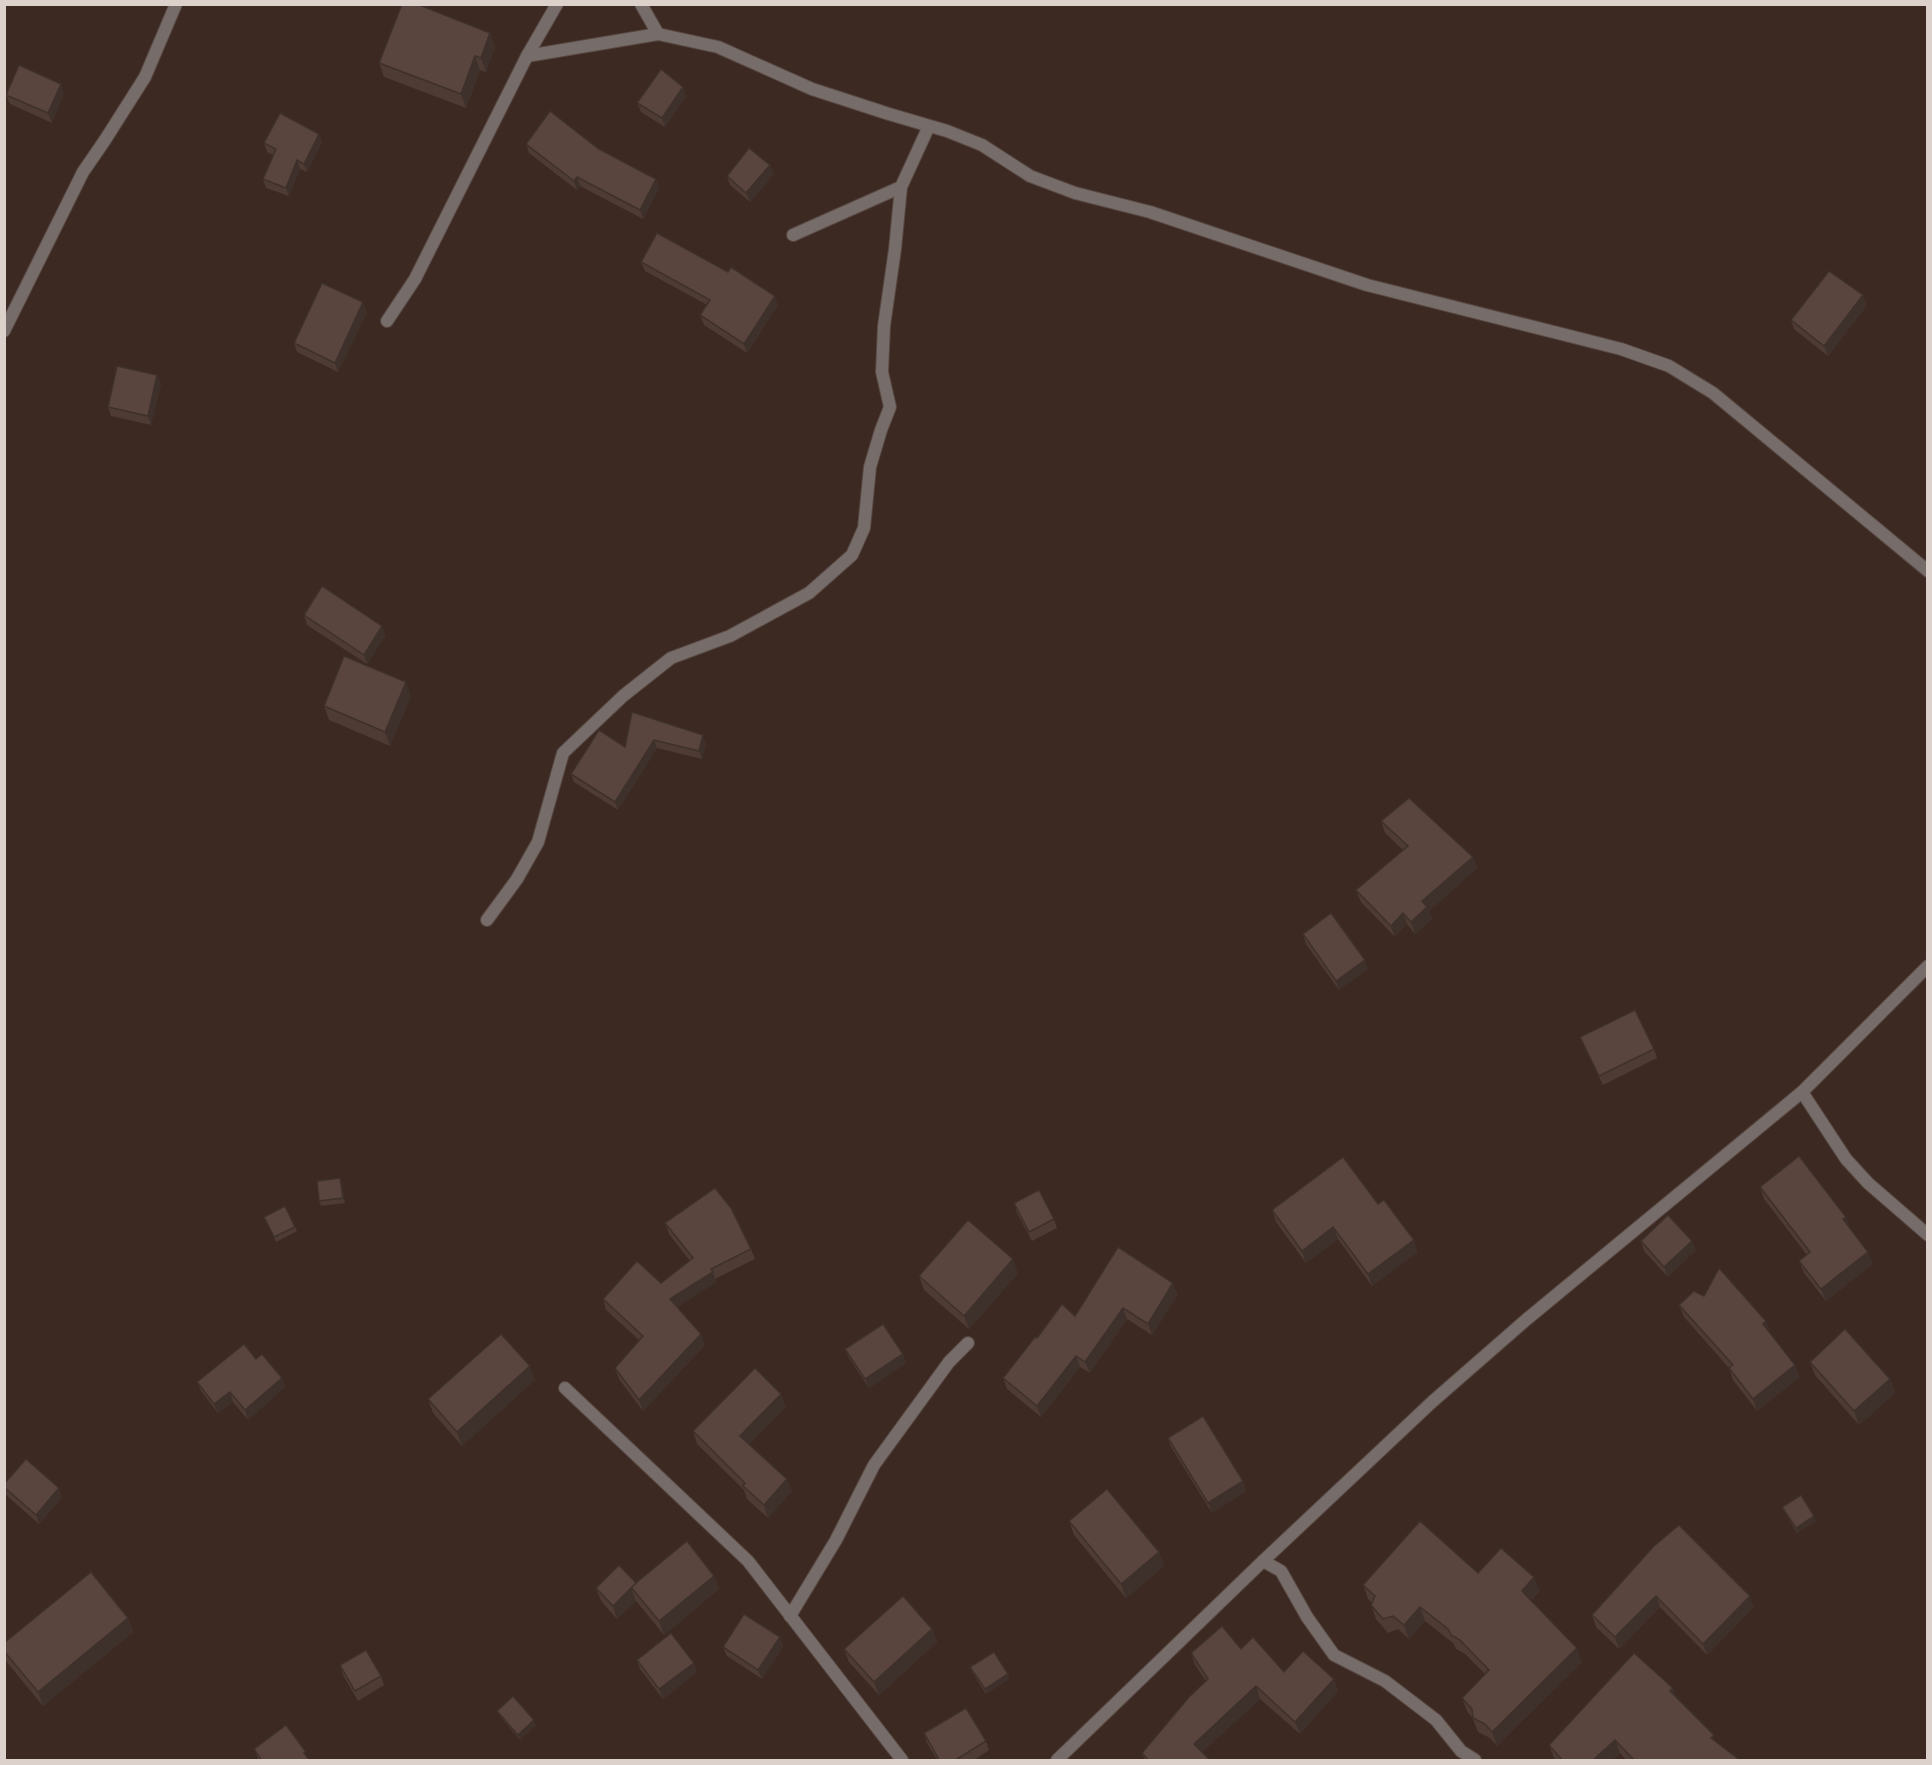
<svg xmlns="http://www.w3.org/2000/svg" width="1932" height="1765" viewBox="0 0 1932 1765" font-family="Arial,sans-serif">
<rect width="100%" height="100%" fill="#3b2922"/>
<g fill="none" stroke-linecap="round" stroke-linejoin="round">
<g stroke="#584741" stroke-width="14">
<g id="minor">
<path d="M641 4 658 34"/>
<path d="M527 56 658 34 718 47 812 89 889 114 947 131 982 145 1030 176 1075 193 1150 212 1367 285 1621 349 1669 366 1713 393 1928 571"/>
<path d="M793 235 901 187 929 126"/>
<path d="M387 321 415 279 527 56 557 4"/>
<path d="M4 331 83 172 105 140 145 77 176 4"/>
<path d="M487 920 517 879 538 842 563 753 623 696 671 658 730 636 809 593 852 555 864 528 870 467 881 430 890 407 882 372 884 326 895 249 901 187"/>
<path d="M1802 1092 1846 1159 1868 1183 1928 1235"/>
<path d="M565 1388 748 1561 902 1760"/>
<path d="M1263 1561 1281 1571 1307 1617 1334 1655 1385 1681 1436 1720 1461 1751 1475 1760"/>
<path d="M790 1616 836 1540 874 1465 949 1362 968 1343"/>
</g>
</g>
<g stroke="#584741" stroke-width="14">
<path id="tertiary" d="M1057 1760 1263 1561 1432 1402 1527 1319 1802 1092 1928 966"/>
</g>
<use href="#minor" stroke="#766c69" stroke-width="12"/>
<use href="#tertiary" stroke="#766c69" stroke-width="12"/>
</g>
<g fill="#4d3b34">
<path d="M490 33 495 47 486 72 480 70 466 108 384 77 379 63Z"/>
<path d="M683 87 686 96 665 127 641 112 637 103Z"/>
<path d="M64 93 52 123 10 104 6 95Z"/>
<path d="M319 134 322 142 307 172 300 169 289 196 266 188 263 179 273 155 267 152 264 143Z"/>
<path d="M526 144 599 149 656 179 659 188 643 219 580 186 577 190 529 153Z"/>
<path d="M770 165 774 174 750 202 730 185 727 176Z"/>
<path d="M641 262 728 272 778 305 747 353 704 325 700 315 707 305 645 271Z"/>
<path d="M1863 295 1867 305 1828 356 1794 329 1791 320Z"/>
<path d="M367 312 338 372 297 352 294 343Z"/>
<path d="M161 384 151 425 111 416 108 407Z"/>
<path d="M304 615 386 635 367 664 307 625Z"/>
<path d="M411 696 390 746 329 720 324 706Z"/>
<path d="M632 712 706 744 702 759 657 748 618 810 574 782 571 774 625 747Z"/>
<path d="M1381 821 1473 857 1477 868 1429 911 1432 919 1415 934 1407 924 1395 937 1361 902 1356 890 1403 850 1385 833Z"/>
<path d="M1303 934 1368 969 1339 990 1306 944Z"/>
<path d="M1580 1037 1654 1049 1657 1058 1603 1085 1584 1046Z"/>
<path d="M340 1178 342 1183 345 1203 321 1206 319 1201Z"/>
<path d="M1760 1187 1851 1229 1873 1264 1826 1301 1804 1273 1799 1261 1807 1255 1764 1199Z"/>
<path d="M1014 1203 1054 1219 1057 1228 1032 1241 1017 1213Z"/>
<path d="M1378 1204 1418 1252 1372 1286 1338 1239 1306 1263 1276 1222 1272 1210Z"/>
<path d="M264 1217 295 1227 297 1231 276 1242Z"/>
<path d="M665 1223 751 1249 755 1259 715 1279 716 1282 677 1307 705 1345 643 1411 619 1379 615 1368 639 1340 606 1310 603 1299 661 1283 690 1261 669 1234Z"/>
<path d="M1641 1241 1696 1250 1668 1277 1644 1251Z"/>
<path d="M1018 1273 969 1329 924 1290 919 1276Z"/>
<path d="M1178 1294 1152 1335 1127 1319 1090 1373 1080 1367 1041 1417 1007 1389 1003 1378 1075 1316Z"/>
<path d="M1704 1296 1766 1321 1770 1333 1800 1377 1757 1411 1733 1380 1729 1368 1684 1317 1679 1305Z"/>
<path d="M845 1349 903 1354 906 1363 869 1388 849 1358Z"/>
<path d="M256 1359 282 1378 285 1387 248 1420 233 1402 218 1413 201 1391 197 1382Z"/>
<path d="M1810 1362 1890 1379 1895 1393 1859 1425 1815 1375Z"/>
<path d="M530 1366 535 1380 462 1446 433 1413 428 1399Z"/>
<path d="M786 1407 749 1444 787 1479 792 1491 768 1518 747 1499 744 1490 697 1444 693 1431Z"/>
<path d="M1168 1438 1246 1491 1212 1513 1171 1447Z"/>
<path d="M4 1484 62 1498 39 1524 6 1495 4 1490Z"/>
<path d="M1782 1507 1816 1521 1797 1533 1784 1511Z"/>
<path d="M1069 1521 1159 1552 1164 1566 1126 1598 1074 1535Z"/>
<path d="M1654 1546 1754 1607 1707 1655 1660 1607 1619 1649 1596 1627 1592 1615Z"/>
<path d="M1478 1573 1540 1591 1531 1601 1582 1662 1497 1746 1490 1738 1478 1732 1473 1719 1467 1711 1462 1698 1485 1674 1465 1654 1456 1649 1453 1643 1425 1621 1409 1639 1398 1629 1388 1633 1376 1619 1371 1605 1372 1603 1368 1599 1363 1585Z"/>
<path d="M714 1576 719 1589 664 1635 636 1601 617 1619 601 1601 596 1588 636 1583Z"/>
<path d="M128 1618 133 1632 43 1706 5 1660 4 1657V1643Z"/>
<path d="M932 1629 937 1642 879 1695 849 1662 844 1649Z"/>
<path d="M780 1637 783 1647 762 1679 727 1656 723 1647Z"/>
<path d="M1241 1649 1284 1672 1334 1679 1338 1691 1300 1734 1260 1699 1202 1752 1211 1761H1145L1142 1753 1206 1681 1195 1665 1191 1653Z"/>
<path d="M637 1660 694 1663 697 1672 663 1699 640 1669Z"/>
<path d="M340 1665 381 1676 384 1685 358 1701 343 1675Z"/>
<path d="M970 1667 1008 1674 1009 1679 986 1694 972 1672Z"/>
<path d="M1673 1688 1676 1698 1716 1742 1741 1761H1627L1620 1753 1611 1761H1556L1554 1758 1549 1745Z"/>
<path d="M497 1711 536 1725 520 1740 499 1715Z"/>
<path d="M924 1733 986 1741 989 1750 973 1761H938L927 1743Z"/>
<path d="M254 1749 308 1758 310 1761H259Z"/>
</g>
<g fill="#3e302b">
<path d="M490 33 495 47 486 72 481 58Z"/>
<path d="M475 56 480 70 466 108 461 94Z"/>
<path d="M61 84 64 93 52 123 48 113Z"/>
<path d="M683 87 686 96 665 127 662 118Z"/>
<path d="M319 134 322 142 307 172 304 164Z"/>
<path d="M297 160 300 169 289 196 286 188Z"/>
<path d="M770 165 774 174 750 202 746 193Z"/>
<path d="M577 177 580 186 577 190 574 181Z"/>
<path d="M656 179 659 188 643 219 640 210Z"/>
<path d="M1863 295 1867 305 1828 356 1824 346Z"/>
<path d="M775 296 778 305 747 353 744 344Z"/>
<path d="M363 302 367 312 338 372 335 363Z"/>
<path d="M157 375 161 384 151 425 148 416Z"/>
<path d="M382 626 386 635 367 664 364 655Z"/>
<path d="M406 682 411 696 390 746 385 732Z"/>
<path d="M703 735 706 744 702 759 699 751Z"/>
<path d="M654 740 657 748 618 810 615 802Z"/>
<path d="M1473 857 1477 868 1429 911 1432 919 1415 934 1411 922 1422 901Z"/>
<path d="M1403 913 1407 924 1395 937 1391 926Z"/>
<path d="M1365 960 1368 969 1339 990 1336 981Z"/>
<path d="M340 1178 342 1183 345 1203 343 1198Z"/>
<path d="M1846 1217 1851 1229 1843 1219Z"/>
<path d="M1333 1227 1338 1239 1306 1263 1302 1251Z"/>
<path d="M1414 1240 1418 1252 1372 1286 1368 1274Z"/>
<path d="M1692 1241 1696 1250 1668 1277 1664 1267Z"/>
<path d="M1868 1252 1873 1264 1826 1301 1821 1289Z"/>
<path d="M1013 1259 1018 1273 969 1329 964 1316Z"/>
<path d="M713 1272 716 1282 674 1309 670 1299Z"/>
<path d="M1173 1283 1178 1294 1152 1335 1148 1324Z"/>
<path d="M1123 1308 1127 1319 1090 1373 1085 1362Z"/>
<path d="M1766 1321 1770 1333 1767 1336 1763 1324Z"/>
<path d="M701 1334 705 1345 643 1411 639 1400Z"/>
<path d="M903 1354 906 1363 869 1388 865 1379Z"/>
<path d="M1076 1356 1080 1367 1041 1417 1037 1406Z"/>
<path d="M1795 1365 1800 1377 1757 1411 1753 1399Z"/>
<path d="M530 1366 535 1380 462 1446 457 1432Z"/>
<path d="M282 1378 285 1387 248 1420 245 1410Z"/>
<path d="M1890 1379 1895 1393 1859 1425 1854 1411Z"/>
<path d="M230 1392 233 1402 218 1413 214 1404Z"/>
<path d="M781 1394 786 1407 745 1449 740 1436Z"/>
<path d="M787 1479 792 1491 768 1518 764 1505Z"/>
<path d="M1243 1481 1246 1491 1212 1513 1208 1503Z"/>
<path d="M59 1488 62 1498 39 1524 36 1515Z"/>
<path d="M1814 1516 1816 1521 1797 1533 1796 1528Z"/>
<path d="M1159 1552 1164 1566 1126 1598 1121 1584Z"/>
<path d="M714 1576 719 1589 664 1635 659 1621Z"/>
<path d="M1534 1577 1540 1591 1527 1605 1522 1591Z"/>
<path d="M631 1588 636 1601 617 1619 613 1606Z"/>
<path d="M1656 1596 1660 1607 1619 1649 1615 1637Z"/>
<path d="M1750 1596 1754 1607 1707 1655 1703 1644Z"/>
<path d="M1420 1607 1425 1621 1409 1639 1404 1625Z"/>
<path d="M128 1618 133 1632 43 1706 38 1692Z"/>
<path d="M932 1629 937 1642 879 1695 874 1682Z"/>
<path d="M780 1637 783 1647 762 1679 758 1670Z"/>
<path d="M1577 1648 1582 1662 1497 1746 1492 1732Z"/>
<path d="M694 1663 697 1672 663 1699 659 1689Z"/>
<path d="M1008 1674 1009 1679 986 1694 985 1689Z"/>
<path d="M1334 1679 1338 1691 1300 1734 1295 1722Z"/>
<path d="M1256 1686 1260 1699 1198 1756 1194 1744Z"/>
<path d="M1673 1688 1677 1701 1670 1691Z"/>
<path d="M534 1720 536 1725 520 1740 518 1735Z"/>
<path d="M1615 1740 1620 1753 1611 1761H1592Z"/>
</g>
<g fill="#59453d" stroke="#3e302b" stroke-width="1.5">
<path d="M402 4H417L490 33 481 58 475 56 461 94 379 63Z"/>
<path d="M19 65 61 84 48 113 6 95Z"/>
<path d="M661 69 683 87 662 118 637 103Z"/>
<path d="M550 111 599 149 656 179 640 210 577 177 574 181 526 144Z"/>
<path d="M280 113 319 134 304 164 297 160 286 188 263 179 276 149 264 143Z"/>
<path d="M749 148 770 165 746 193 727 176Z"/>
<path d="M657 233 728 272 731 267 775 296 744 344 700 315 710 300 641 262Z"/>
<path d="M1829 271 1863 295 1824 346 1791 320Z"/>
<path d="M322 283 363 302 335 363 294 343Z"/>
<path d="M117 366 157 375 148 416 108 407Z"/>
<path d="M322 586 382 626 364 655 304 615Z"/>
<path d="M344 656 406 682 385 732 324 706Z"/>
<path d="M632 712 703 735 699 751 654 740 615 802 571 774 599 730 625 747Z"/>
<path d="M1409 798 1473 857 1422 901 1427 907 1411 922 1403 913 1391 926 1356 890 1408 846 1381 821Z"/>
<path d="M1331 913 1365 960 1336 981 1303 934Z"/>
<path d="M1635 1010 1654 1049 1599 1076 1580 1037Z"/>
<path d="M1799 1156 1846 1217 1843 1219 1868 1252 1821 1289 1799 1261 1810 1252 1760 1187Z"/>
<path d="M1343 1157 1378 1204 1384 1200 1414 1240 1368 1274 1333 1227 1302 1251 1272 1210Z"/>
<path d="M340 1178 343 1198 319 1201 317 1181Z"/>
<path d="M715 1188 731 1208 751 1249 711 1269 713 1272 670 1299 701 1334 639 1400 615 1368 643 1336 603 1299 637 1261 661 1283 693 1258 665 1223Z"/>
<path d="M1039 1190 1054 1219 1029 1232 1014 1203Z"/>
<path d="M285 1206 295 1227 274 1237 264 1217Z"/>
<path d="M1668 1215 1692 1241 1664 1267 1641 1241Z"/>
<path d="M968 1220 1013 1259 964 1316 919 1276Z"/>
<path d="M1118 1247 1173 1283 1148 1324 1123 1308 1085 1362 1076 1356 1037 1406 1003 1378 1035 1337 1037 1338 1062 1304 1075 1316Z"/>
<path d="M1719 1268 1766 1321 1763 1324 1795 1365 1753 1399 1729 1368 1733 1365 1679 1305 1694 1291 1704 1296Z"/>
<path d="M883 1324 903 1354 865 1379 845 1349Z"/>
<path d="M1845 1329 1890 1379 1854 1411 1810 1362Z"/>
<path d="M501 1334 530 1366 457 1432 428 1399Z"/>
<path d="M244 1344 256 1359 262 1354 282 1378 245 1410 230 1392 214 1404 197 1382Z"/>
<path d="M755 1368 781 1394 740 1436 787 1479 764 1505 743 1486 745 1483 693 1431Z"/>
<path d="M1203 1416 1243 1481 1208 1503 1168 1438Z"/>
<path d="M26 1459 59 1488 36 1515 4 1487V1484Z"/>
<path d="M1107 1489 1159 1552 1121 1584 1069 1521Z"/>
<path d="M1801 1495 1814 1516 1796 1528 1782 1507Z"/>
<path d="M1420 1521 1478 1573 1501 1548 1534 1577 1522 1591 1577 1648 1492 1732 1485 1724 1473 1718 1472 1709 1462 1698 1489 1670 1460 1640 1451 1635 1448 1629 1420 1607 1404 1625 1393 1616 1383 1619 1371 1605 1375 1596 1363 1585Z"/>
<path d="M1679 1525 1750 1596 1703 1644 1656 1596 1615 1637 1592 1615 1654 1546Z"/>
<path d="M687 1541 714 1576 659 1621 631 1587Z"/>
<path d="M619 1565 636 1583 613 1606 596 1588Z"/>
<path d="M91 1572 128 1618 38 1692 4 1651V1643Z"/>
<path d="M903 1596 932 1629 874 1682 844 1649Z"/>
<path d="M744 1614 780 1637 758 1670 723 1647Z"/>
<path d="M1222 1626 1241 1649 1253 1637 1284 1672 1303 1651 1334 1679 1295 1722 1256 1686 1194 1744 1211 1761H1149L1142 1753 1189 1697 1208 1679 1191 1653Z"/>
<path d="M671 1633 694 1663 659 1689 637 1660Z"/>
<path d="M366 1650 381 1676 355 1691 340 1665Z"/>
<path d="M994 1652 1008 1674 985 1689 970 1667Z"/>
<path d="M1634 1653 1673 1688 1670 1691 1714 1735 1711 1738 1741 1761H1635L1615 1740 1592 1761H1563L1549 1745Z"/>
<path d="M513 1696 534 1720 518 1735 497 1711Z"/>
<path d="M966 1708 986 1741 954 1761H940L924 1733Z"/>
<path d="M286 1725 306 1752 304 1753 310 1761H262L254 1749Z"/>
</g>
<rect width="1932" height="1765" fill="none" stroke="#ddd1cc" stroke-width="12"/>
</svg>
